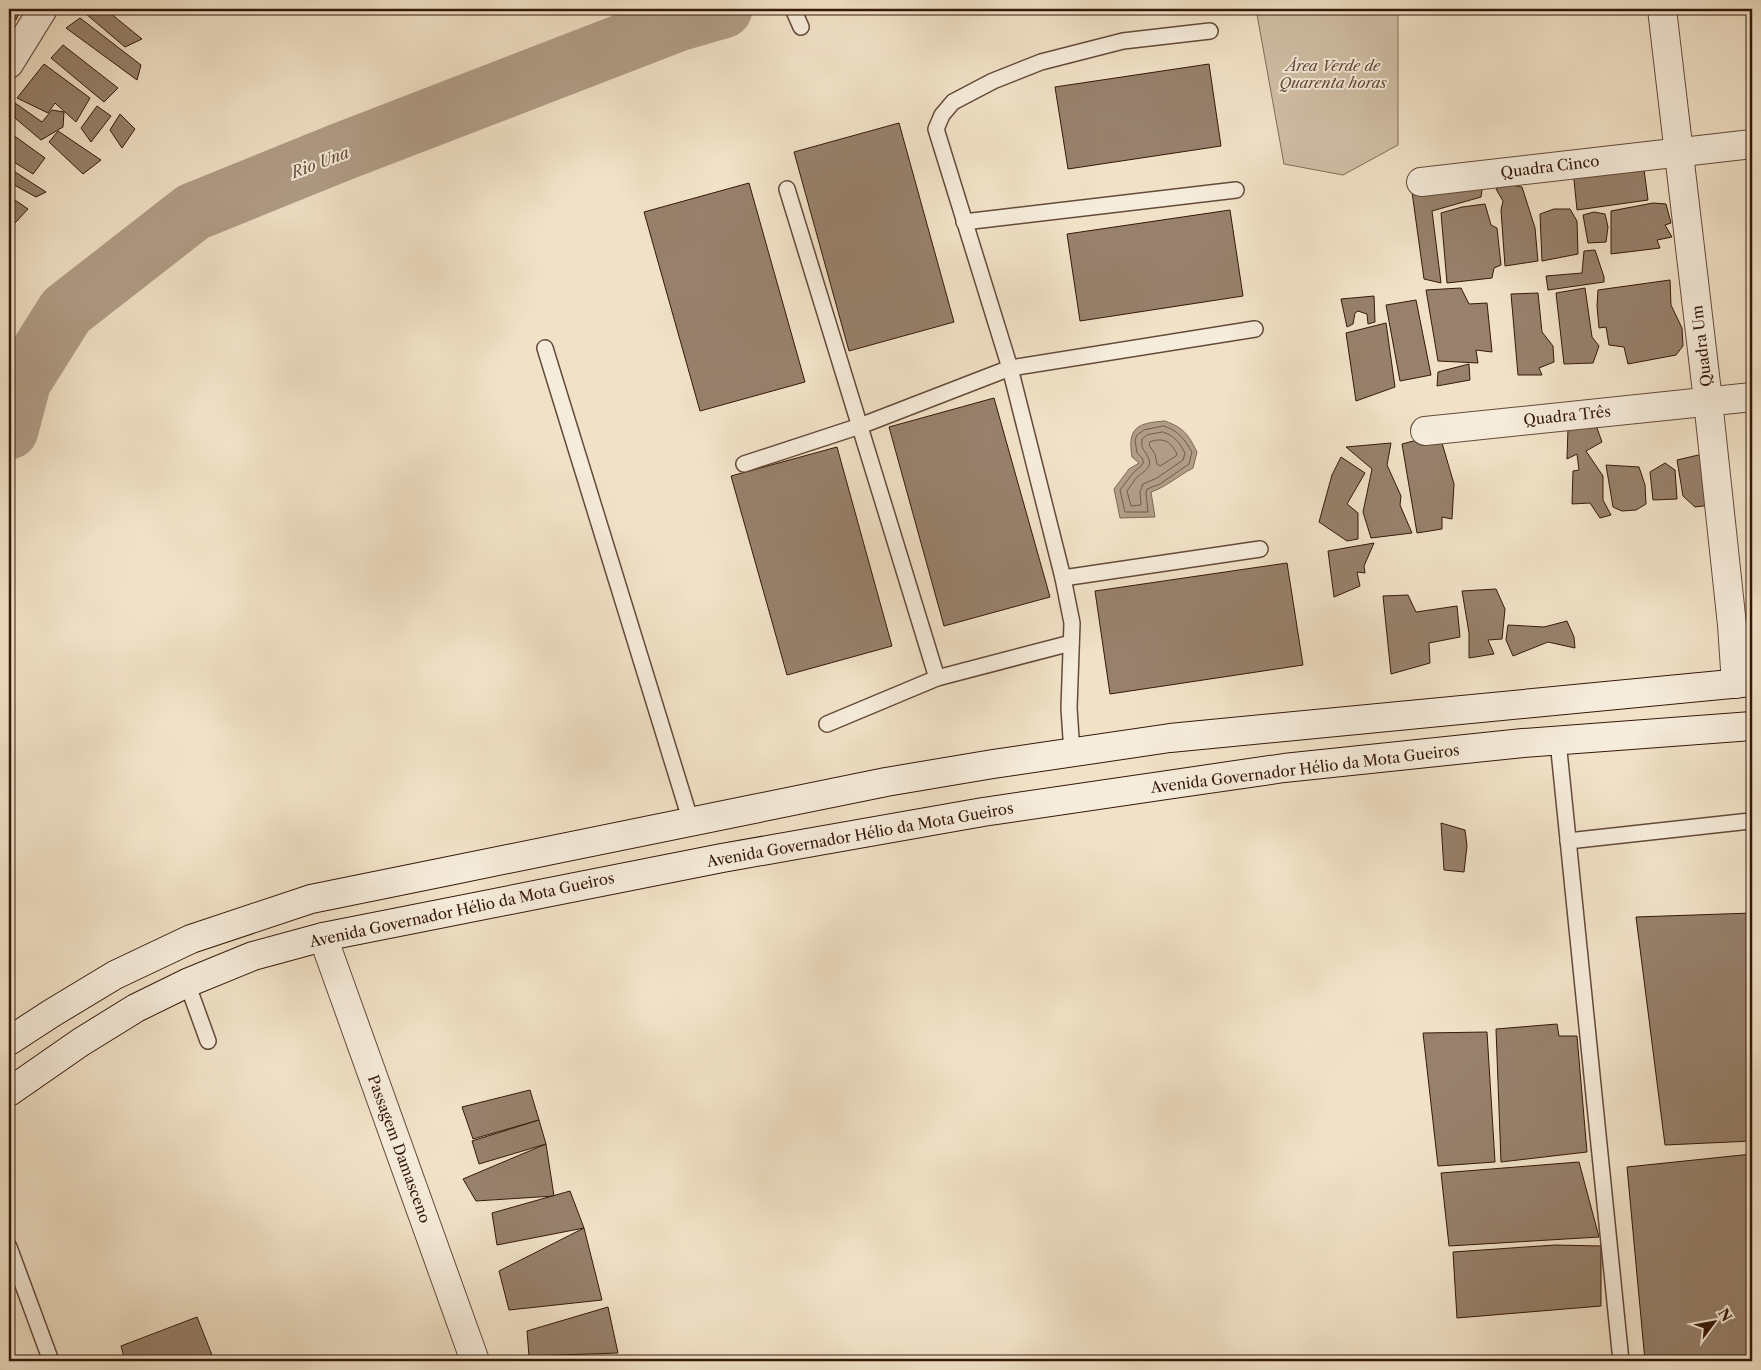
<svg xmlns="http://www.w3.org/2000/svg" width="1761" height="1370" viewBox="0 0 1761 1370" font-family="'Libre Caslon Text',serif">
<rect width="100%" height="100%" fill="#f1e2c7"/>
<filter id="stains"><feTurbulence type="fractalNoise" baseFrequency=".004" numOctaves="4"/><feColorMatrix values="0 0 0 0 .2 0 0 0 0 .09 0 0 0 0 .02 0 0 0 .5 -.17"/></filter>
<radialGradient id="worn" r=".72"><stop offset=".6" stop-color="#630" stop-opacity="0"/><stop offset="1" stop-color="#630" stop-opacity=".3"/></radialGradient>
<path fill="#d1c0a7" stroke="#836c58" d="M1256 9H1398V145L1343 175 1284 164Z"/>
<path fill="#b19d87" stroke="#7f6855" d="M1165 421C1184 428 1188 434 1197 452L1193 468C1178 476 1166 487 1151 492L1155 517 1120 518 1114 489 1129 469 1139 463 1132 457C1127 427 1138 423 1165 421Z"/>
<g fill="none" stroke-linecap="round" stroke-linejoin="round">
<g stroke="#735a48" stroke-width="1">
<path d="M1164 426C1179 431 1184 439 1192 452L1189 464 1160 484 1147 489 1146 493 1148 512H1125L1120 490 1133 473 1143 464V459L1137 453 1135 440 1137 435 1144 430Z"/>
<path d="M1163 432C1175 436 1179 442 1185 453L1183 460 1157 478 1143 484 1140 492 1141 505 1131 506 1127 491C1130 487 1133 482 1136 478 1142 472 1154 468 1148 457 1144 449 1141 450 1142 439L1147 435Z"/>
<path d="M1157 440C1168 439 1172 445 1177 454L1176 456 1160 466 1157 464 1155 454 1149 445 1150 442Z"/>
</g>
<path stroke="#b19d87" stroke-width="59" d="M9 430 22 381 66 311 193 212 341 152 678 22 723 9"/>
</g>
<g fill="#97816c" stroke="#35180a">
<path d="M9 9H21L16 20 9 15Z"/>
<path d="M89 9H105L142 39 125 47 85 13Z"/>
<path d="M80 18 141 65 137 80 66 28Z"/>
<path d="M63 45 118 88 104 102 51 58Z"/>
<path d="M44 64 90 98 76 122 55 103 48 113 17 98Z"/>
<path d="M1209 64 1221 146 1068 169 1055 87Z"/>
<path d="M15 103 42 122 52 110 64 112 63 127 41 140 15 118Z"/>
<path d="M97 106 111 116 91 142 81 128Z"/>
<path d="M120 114 135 129 122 148 110 130Z"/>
<path d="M899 123 954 322 849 351 794 152Z"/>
<path d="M58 131 101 160 83 174 49 142Z"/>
<path d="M9 132 45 158 33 174 9 159Z"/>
<path d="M1643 162 1648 200 1577 210 1573 170Z"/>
<path d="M9 168 46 192 36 197 9 182Z"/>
<path d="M749 183 805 382 700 411 644 212Z"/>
<path d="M1483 183 1481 197 1432 211 1441 283 1424 279 1412 192Z"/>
<path d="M1507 184 1522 187 1535 228 1538 261 1505 266 1501 210 1503 201 1496 189Z"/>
<path d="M9 196 28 209 15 223 9 219Z"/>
<path d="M1653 203 1666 204 1671 223 1665 225 1672 237 1657 240 1660 248 1611 254V211Z"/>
<path d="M1485 204 1491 225 1497 228 1501 265 1494 268 1492 278 1447 283 1441 213 1462 207Z"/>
<path d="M1554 209H1570L1577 221 1578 254 1542 261 1540 214Z"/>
<path d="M1230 210 1243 296 1080 321 1067 234Z"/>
<path d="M1594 212 1605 214 1608 227 1606 242 1588 243 1583 215Z"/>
<path d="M1595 250 1604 277V282L1548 290 1546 276 1582 273 1584 251Z"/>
<path d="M1670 280 1671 305 1682 328 1683 346 1676 355 1628 364 1624 347 1609 345 1606 327 1599 328 1597 306 1598 290Z"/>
<path d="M1461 288 1469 304 1487 303 1492 352 1476 350 1478 363 1438 361 1426 290Z"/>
<path d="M1585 288 1592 337 1599 346 1593 363 1564 364 1556 293Z"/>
<path d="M1538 293 1542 332 1553 346 1554 362 1539 368 1542 375H1518L1511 294Z"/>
<path d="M1374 296 1375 322 1368 324 1367 314 1358 311 1355 313 1353 324 1347 327 1341 299Z"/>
<path d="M1416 300 1431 375 1400 381 1386 305Z"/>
<path d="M1386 323 1395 387 1356 401 1346 333Z"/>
<path d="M1469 364 1470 380 1437 386 1438 372Z"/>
<path d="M994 398 1050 597 944 626 889 427Z"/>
<path d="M1582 425 1597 428 1602 442 1586 451 1603 476V500L1611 515 1600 518 1590 503 1572 504 1573 471 1579 470 1577 454 1567 459 1568 428Z"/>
<path d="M1421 439 1442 443 1454 484 1452 519 1442 517V529L1417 533 1402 444Z"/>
<path d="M1391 443 1387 465 1401 496 1400 505 1412 533 1371 538 1363 512 1372 469 1346 447Z"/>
<path d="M837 447 892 646 787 675 731 476Z"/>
<path d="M1707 453 1711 505 1695 507 1683 496 1677 460Z"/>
<path d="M1341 457 1365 473 1347 504 1358 513V539L1347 541 1319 522 1332 475Z"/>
<path d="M1665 463 1675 470 1677 499 1653 500 1650 472Z"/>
<path d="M1606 465 1639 467 1645 485 1646 504 1636 510 1622 511 1613 507Z"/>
<path d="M1374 543 1364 566 1365 573 1357 572 1360 586 1334 597 1328 551Z"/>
<path d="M1287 563 1303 665 1110 694 1095 591Z"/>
<path d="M1496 589 1505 609 1502 639 1488 640 1494 654 1469 658V633L1462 591Z"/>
<path d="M1408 595 1416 612 1457 606 1460 637 1429 643 1430 663 1391 674 1383 596Z"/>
<path d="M1567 621 1574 637 1575 648 1548 642 1513 656 1506 640 1508 625 1544 627Z"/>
<path d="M1441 823 1465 830 1467 846 1464 872 1444 870Z"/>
<path d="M1752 913V1141L1665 1145 1636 917Z"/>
<path d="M1557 1024 1559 1036H1577L1587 1152 1501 1162 1496 1029Z"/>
<path d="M1487 1032 1495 1162 1438 1166 1423 1033Z"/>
<path d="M530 1090 539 1120 473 1139 462 1107Z"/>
<path d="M539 1120 546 1144 479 1164 472 1141Z"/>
<path d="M546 1144 554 1196 476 1201 463 1179Z"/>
<path d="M1752 1154V1361H1645L1627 1167Z"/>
<path d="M1579 1162 1599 1237 1449 1246 1441 1173Z"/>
<path d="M570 1191 584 1228 497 1245 492 1213Z"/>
<path d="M584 1228 602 1300 509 1310 499 1271Z"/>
<path d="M1555 1245 1601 1246V1306L1457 1318 1453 1252Z"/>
<path d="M608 1307 618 1353 529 1356 527 1331Z"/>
<path d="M197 1317 212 1355 193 1361H125L121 1346Z"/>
<path d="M9 1350 13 1361H9Z"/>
</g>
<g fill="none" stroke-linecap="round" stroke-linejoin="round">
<g stroke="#644a39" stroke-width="18">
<g id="service">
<path d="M793 9 801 27"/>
<path d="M787 189 937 678"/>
<path d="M964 222 1236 190"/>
<path d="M545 348 691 822"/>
<path d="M744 464 860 426 1010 368 1255 329"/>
<path d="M1063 578 1260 549"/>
<path d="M827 724 937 678 1071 643"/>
<path d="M1558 741 1621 1361"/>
<path d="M1072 753 1069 708 1072 623 1063 578 1010 368 936 129 942 115 953 102 993 81 1041 62 1123 41 1210 31"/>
<path d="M1568 841 1750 821"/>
<path d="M187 983 208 1041"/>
<path d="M9 1247 51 1361"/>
</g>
</g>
<g stroke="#644a39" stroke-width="30">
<g id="minor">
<path d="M1662 9 1708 401 1732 625 1736 684"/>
<path d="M9 64 43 9"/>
<path d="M1421 182 1752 144"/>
<path d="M1425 431 1752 397"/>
<path d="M323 937 475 1361"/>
</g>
</g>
<g stroke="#35180a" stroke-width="30">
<g id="secondary">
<path d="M9 1041 52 1013 115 975 191 939 311 899 444 872 886 782 993 764 1170 738 1752 682"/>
<path d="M9 1092 81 1042 136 1008 187 983 253 956 323 937 722 858 983 812 1167 785 1284 768 1523 743 1752 726"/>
</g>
</g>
<use href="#service" stroke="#f6ecdb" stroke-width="15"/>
<use href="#minor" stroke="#f6ecdb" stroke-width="28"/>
<use href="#secondary" stroke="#f6ecdb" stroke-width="28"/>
</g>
<g text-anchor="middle" stroke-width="4" stroke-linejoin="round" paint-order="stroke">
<g font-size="15" font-style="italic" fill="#644a39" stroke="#f6ecdb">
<text x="1333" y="71">Área Verde de<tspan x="1333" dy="17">Quarenta horas</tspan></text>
</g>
<g font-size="15" fill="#35180a" stroke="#f6ecdb">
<text transform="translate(1550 167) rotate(-7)" y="5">Quadra Cinco</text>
<text transform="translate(1702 346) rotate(-97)" y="5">Quadra Um</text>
<text transform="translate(1567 416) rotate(-6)" y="5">Quadra Três</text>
<text transform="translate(1305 769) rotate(-7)" y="5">Avenida Governador Hélio da Mota Gueiros</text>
<text transform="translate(860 835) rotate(-10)" y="5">Avenida Governador Hélio da Mota Gueiros</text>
<text transform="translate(462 910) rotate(-12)" y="5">Avenida Governador Hélio da Mota Gueiros</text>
<text transform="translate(399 1149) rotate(70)" y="5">Passagem Damasceno</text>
</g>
<g font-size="16" font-style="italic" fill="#674d3c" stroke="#f6ecdb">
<text transform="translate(320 162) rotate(-21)" y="6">Rio Una</text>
</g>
</g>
<rect width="1761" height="1370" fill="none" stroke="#f1e2c7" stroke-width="30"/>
<rect x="10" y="10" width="1741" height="1350" fill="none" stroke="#35180a" stroke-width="2.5"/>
<rect x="15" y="15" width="1731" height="1340" fill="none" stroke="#35180a"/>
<g transform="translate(1714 1322) rotate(58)" stroke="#f6ecdb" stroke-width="4" paint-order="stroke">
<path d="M0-4L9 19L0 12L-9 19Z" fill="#35180a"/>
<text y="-8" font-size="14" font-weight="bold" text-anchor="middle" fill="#35180a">N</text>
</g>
<rect width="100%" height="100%" filter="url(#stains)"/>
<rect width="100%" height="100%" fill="url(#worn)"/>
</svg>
